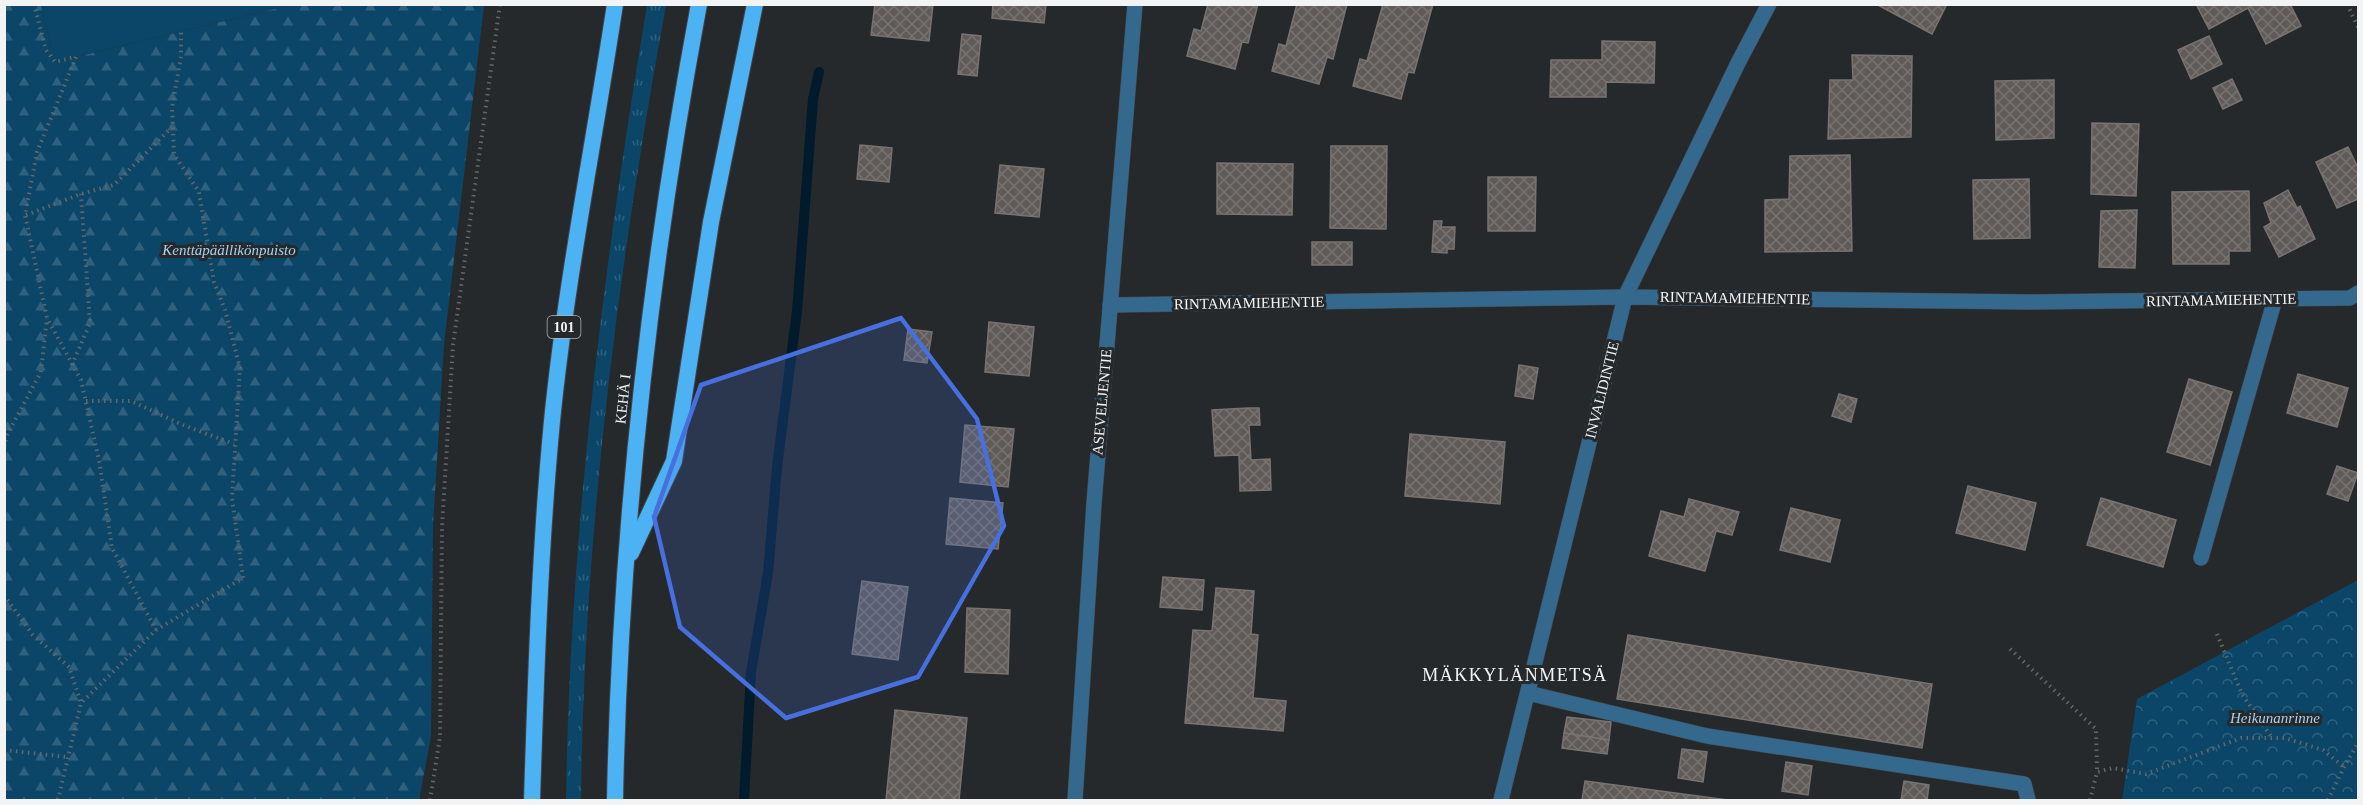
<svg xmlns="http://www.w3.org/2000/svg" width="2363" height="805" viewBox="0 0 2363 805" font-family="Georgia,serif">
<defs>
<pattern id="grass-tufts" width="24" height="20" patternUnits="userSpaceOnUse" patternTransform="scale(1.5)"><rect width="24" height="20" fill="#0b4669"/><path d="M3 7l-1-3M5 7V3M7 7l1-3M15 17l-1-3M17 17v-4M19 17l1-3" fill="none" stroke="#2f617f"/></pattern>
<pattern id="forest-firs" width="22" height="20" patternUnits="userSpaceOnUse" patternTransform="scale(1.5)"><rect width="22" height="20" fill="#0b4669"/><path d="M5 1l3.5 6h-7zM16 11l3.5 6h-7z" fill="#2f617f"/></pattern>
<pattern id="park-crowns" width="20" height="18" patternUnits="userSpaceOnUse" patternTransform="scale(1.5)"><rect width="20" height="18" fill="#0b4669"/><path d="M2 6a3 3 0 1 1 6 0M12 15a3 3 0 1 1 6 0" fill="none" stroke="#2f617f"/></pattern>
<pattern id="building-cross-hatch" width="8" height="8" patternUnits="userSpaceOnUse" patternTransform="scale(1.5)"><rect width="8" height="8" fill="#605b58"/><path d="M0 0l8 8M0 8l8-8" fill="none" stroke="#777371"/></pattern>
</defs>
<rect width="100%" height="100%" fill="#25292c"/>
<path fill="url(#grass-tufts)" d="M647 5H666C618 267 584 533 581 800H566C570 534 603 268 647 5Z"/>
<path fill="url(#forest-firs)" d="M5 5H41L55 62 290 5H484L444 344 433 526 431 736 419 800H5Z"/>
<path fill="url(#park-crowns)" d="M2358 580V800H2122L2137 699Z"/>
<path fill="#0b4669" d="M41 5V4L290 5 55 62Z"/>
<g fill="none" stroke-linecap="round" stroke-linejoin="round">
<path stroke="#011b2d" stroke-width="10" d="M744 800 751 672 768 573 777 467 797 311 813 99 819 72"/>
</g>
<g fill="url(#building-cross-hatch)" stroke="#787370" stroke-width="1.5">
<path d="M875 4H933L929 41 871 35Z"/>
<path d="M993 4H1046L1044 23 992 18Z"/>
<path d="M1208 4H1258L1248 43 1242 42 1235 69 1187 56 1194 29 1201 31Z"/>
<path d="M1297 4H1347L1333 59 1327 57 1319 84 1272 71 1279 44 1286 46Z"/>
<path d="M1383 4H1433L1414 73 1408 72 1401 99 1353 86 1360 59 1367 61Z"/>
<path d="M1876 4H1947L1932 34Z"/>
<path d="M2196 4H2290L2301 26 2266 44 2248 8 2209 29Z"/>
<path d="M962 34 981 36 977 76 958 74Z"/>
<path d="M2209 36 2222 64 2191 79 2178 50Z"/>
<path d="M1602 41 1655 42 1654 83 1606 82V97H1550L1551 60H1602Z"/>
<path d="M1852 55 1912 56 1911 137 1828 139 1830 80H1853Z"/>
<path d="M2232 79 2242 100 2223 109 2213 88Z"/>
<path d="M2054 80V138L1996 140 1995 81Z"/>
<path d="M2092 123 2139 124 2136 196 2091 194Z"/>
<path d="M860 145 892 148 889 182 857 179Z"/>
<path d="M1331 146H1387L1386 229 1330 228Z"/>
<path d="M2348 147 2358 168V199L2337 208 2316 162Z"/>
<path d="M1850 155 1852 251 1765 252V200L1789 199 1790 156Z"/>
<path d="M1217 163 1293 164 1292 215 1217 214Z"/>
<path d="M1000 165 1044 169 1039 217 995 213Z"/>
<path d="M1488 177H1536L1535 231H1488Z"/>
<path d="M2029 179 2030 238 1974 239 1973 180Z"/>
<path d="M2288 190 2297 208 2300 206 2315 239 2279 257 2264 227 2271 223 2264 203Z"/>
<path d="M2249 191 2250 251H2229V264H2173L2172 192Z"/>
<path d="M2137 210 2135 268 2099 267 2101 211Z"/>
<path d="M1434 221H1442L1441 227H1455L1454 249H1447V253L1432 252Z"/>
<rect x="1312" y="242" width="40" height="23"/>
<path d="M989 322 1034 327 1029 376 985 372Z"/>
<path d="M908 329 932 332 927 363 904 360Z"/>
<path d="M1519 365 1538 368 1533 399 1515 396Z"/>
<path d="M2298 374 2348 388 2337 427 2287 413Z"/>
<path d="M2189 379 2232 392 2210 465 2167 452Z"/>
<path d="M1839 394 1857 399 1851 422 1832 416Z"/>
<path d="M1248 408H1259L1260 425H1249L1251 460 1270 459 1271 490 1240 491 1239 455 1215 456 1212 410Z"/>
<path d="M965 425 1014 429 1008 487 960 482Z"/>
<path d="M1410 434 1505 442 1500 504 1405 496Z"/>
<path d="M2337 466 2358 473 2348 501 2327 494Z"/>
<path d="M1968 486 2036 503 2025 550 1956 533Z"/>
<path d="M950 498 1003 503 998 549 946 544Z"/>
<path d="M2101 498 2176 520 2163 567 2087 545Z"/>
<path d="M1689 499 1739 512 1732 535 1716 531 1705 571 1649 556 1661 511 1684 517Z"/>
<path d="M1791 508 1840 520 1830 562 1780 550Z"/>
<path d="M1163 577 1204 580 1202 610 1160 607Z"/>
<path d="M862 581 908 587 898 660 852 654Z"/>
<path d="M1216 588 1254 591 1251 634 1258 635 1253 698 1286 701 1283 731 1185 723 1193 630 1212 631Z"/>
<path d="M967 608 1010 610 1008 674 965 672Z"/>
<path d="M1628 635 1932 684 1922 748 1617 699Z"/>
<path d="M895 710 967 718 959 800H886Z"/>
<path d="M1567 717 1611 722 1609 740 1564 733Z"/>
<path d="M1564 733 1609 740 1607 754 1562 748Z"/>
<path d="M1682 749 1707 752 1703 782 1678 778Z"/>
<path d="M1786 762 1812 766 1808 795 1782 791Z"/>
<path d="M1585 781 1728 800H1582Z"/>
<path d="M1904 781 1929 785 1927 800H1901Z"/>
</g>
<g fill="none" stroke-linecap="round" stroke-linejoin="round">
<g stroke="#424548" stroke-width="16">
<g id="service">
<path d="M2201 558 2275 299"/>
<path d="M1528 693 1707 736 2024 784 2028 800"/>
</g>
</g>
<g stroke="#424548" stroke-width="16">
<g id="minor">
<path d="M1110 305 1625 297 2030 302 2350 298 2358 293"/>
<path d="M1075 800 1094 503 1135 4"/>
<path d="M1501 800 1625 297 1738 63 1769 4"/>
</g>
</g>
<g stroke="#424548" stroke-width="18">
<g id="trunk">
<path d="M631 553 674 461 711 222 755 4"/>
<path d="M532 800C536 674 540 547 552 421 566 281 594 143 615 4"/>
<path d="M615 800C620 533 650 267 699 4"/>
</g>
</g>
<g stroke="#636769" stroke-width="4" stroke-dasharray="1.5 4.5" stroke-linecap="butt">
<path d="M34 4 46 50 55 62 75 57"/>
<path d="M2347 4 2358 27"/>
<path d="M76 57 37 152 25 215 47 318 81 380 99 460 112 548 156 630"/>
<path d="M26 215 81 194 114 185 172 127"/>
<path d="M72 365 90 323 81 194"/>
<path d="M86 401H131L183 425 234 444"/>
<path d="M4 447 7 435 41 372 47 318"/>
<path d="M4 595 33 635 69 667 81 703"/>
<path d="M2217 634 2242 694 2272 738"/>
<path d="M2010 649 2096 729 2097 772"/>
<path d="M4 750 67 757"/>
<path d="M58 800 81 703 156 630 243 578 232 498 240 368 225 310 214 282 199 192 174 154 172 108 181 56V31"/>
<path d="M430 800 440 737 442 527 453 345 500 4"/>
<path d="M2090 800 2097 772 2113 768 2146 774 2241 738H2285L2323 750 2344 767"/>
<path d="M2328 800 2344 767 2358 743"/>
</g>
<use href="#service" stroke="#34688d" stroke-width="15"/>
<use href="#minor" stroke="#34688d" stroke-width="15"/>
<use href="#trunk" stroke="#4cb2f4" stroke-width="16"/>
</g>
<path fill="#476fde" fill-opacity="0.2" stroke="#476fde" stroke-width="4.5" stroke-linejoin="round" d="M901 318 977 419 1004 526 918 677 786 718 680 627 654 517 701 385Z"/>
<g text-anchor="middle" stroke-width="6" stroke-linejoin="round" paint-order="stroke">
<rect fill="#25292c" stroke="#b4b6b9" stroke-width="1.5" x="547.5" y="316" width="33" height="22" rx="4.5"/>
<g font-size="14" font-weight="bold" fill="#f1f3f5">
<text x="564" y="332">101</text>
</g>
<g font-size="15" font-style="italic" fill="#a8d0ef" stroke="#25292c">
<text x="229" y="255">Kenttäpäällikönpuisto</text>
<text x="2275" y="723">Heikunanrinne</text>
</g>
<g font-size="15" fill="#f1f3f5" stroke="#25292c">
<text transform="translate(1735 298) rotate(1)" y="5">RINTAMAMIEHENTIE</text>
<text transform="translate(2221 300) rotate(-1)" y="5">RINTAMAMIEHENTIE</text>
<text transform="translate(1249 303) rotate(-1)" y="5">RINTAMAMIEHENTIE</text>
<text transform="translate(1602 390) rotate(-76)" y="5">INVALIDINTIE</text>
<text transform="translate(623 399) rotate(-84)" y="5">KEHÄ I</text>
<text transform="translate(1102 402) rotate(-85)" y="5">ASEVELJENTIE</text>
</g>
<g font-size="18" letter-spacing="1.5" fill="#f1f3f5" stroke="#25292c">
<text x="1515" y="681">MÄKKYLÄNMETSÄ</text>
</g>
</g>
<rect width="2363" height="805" fill="none" stroke="#f1f3f5" stroke-width="12"/>
</svg>
